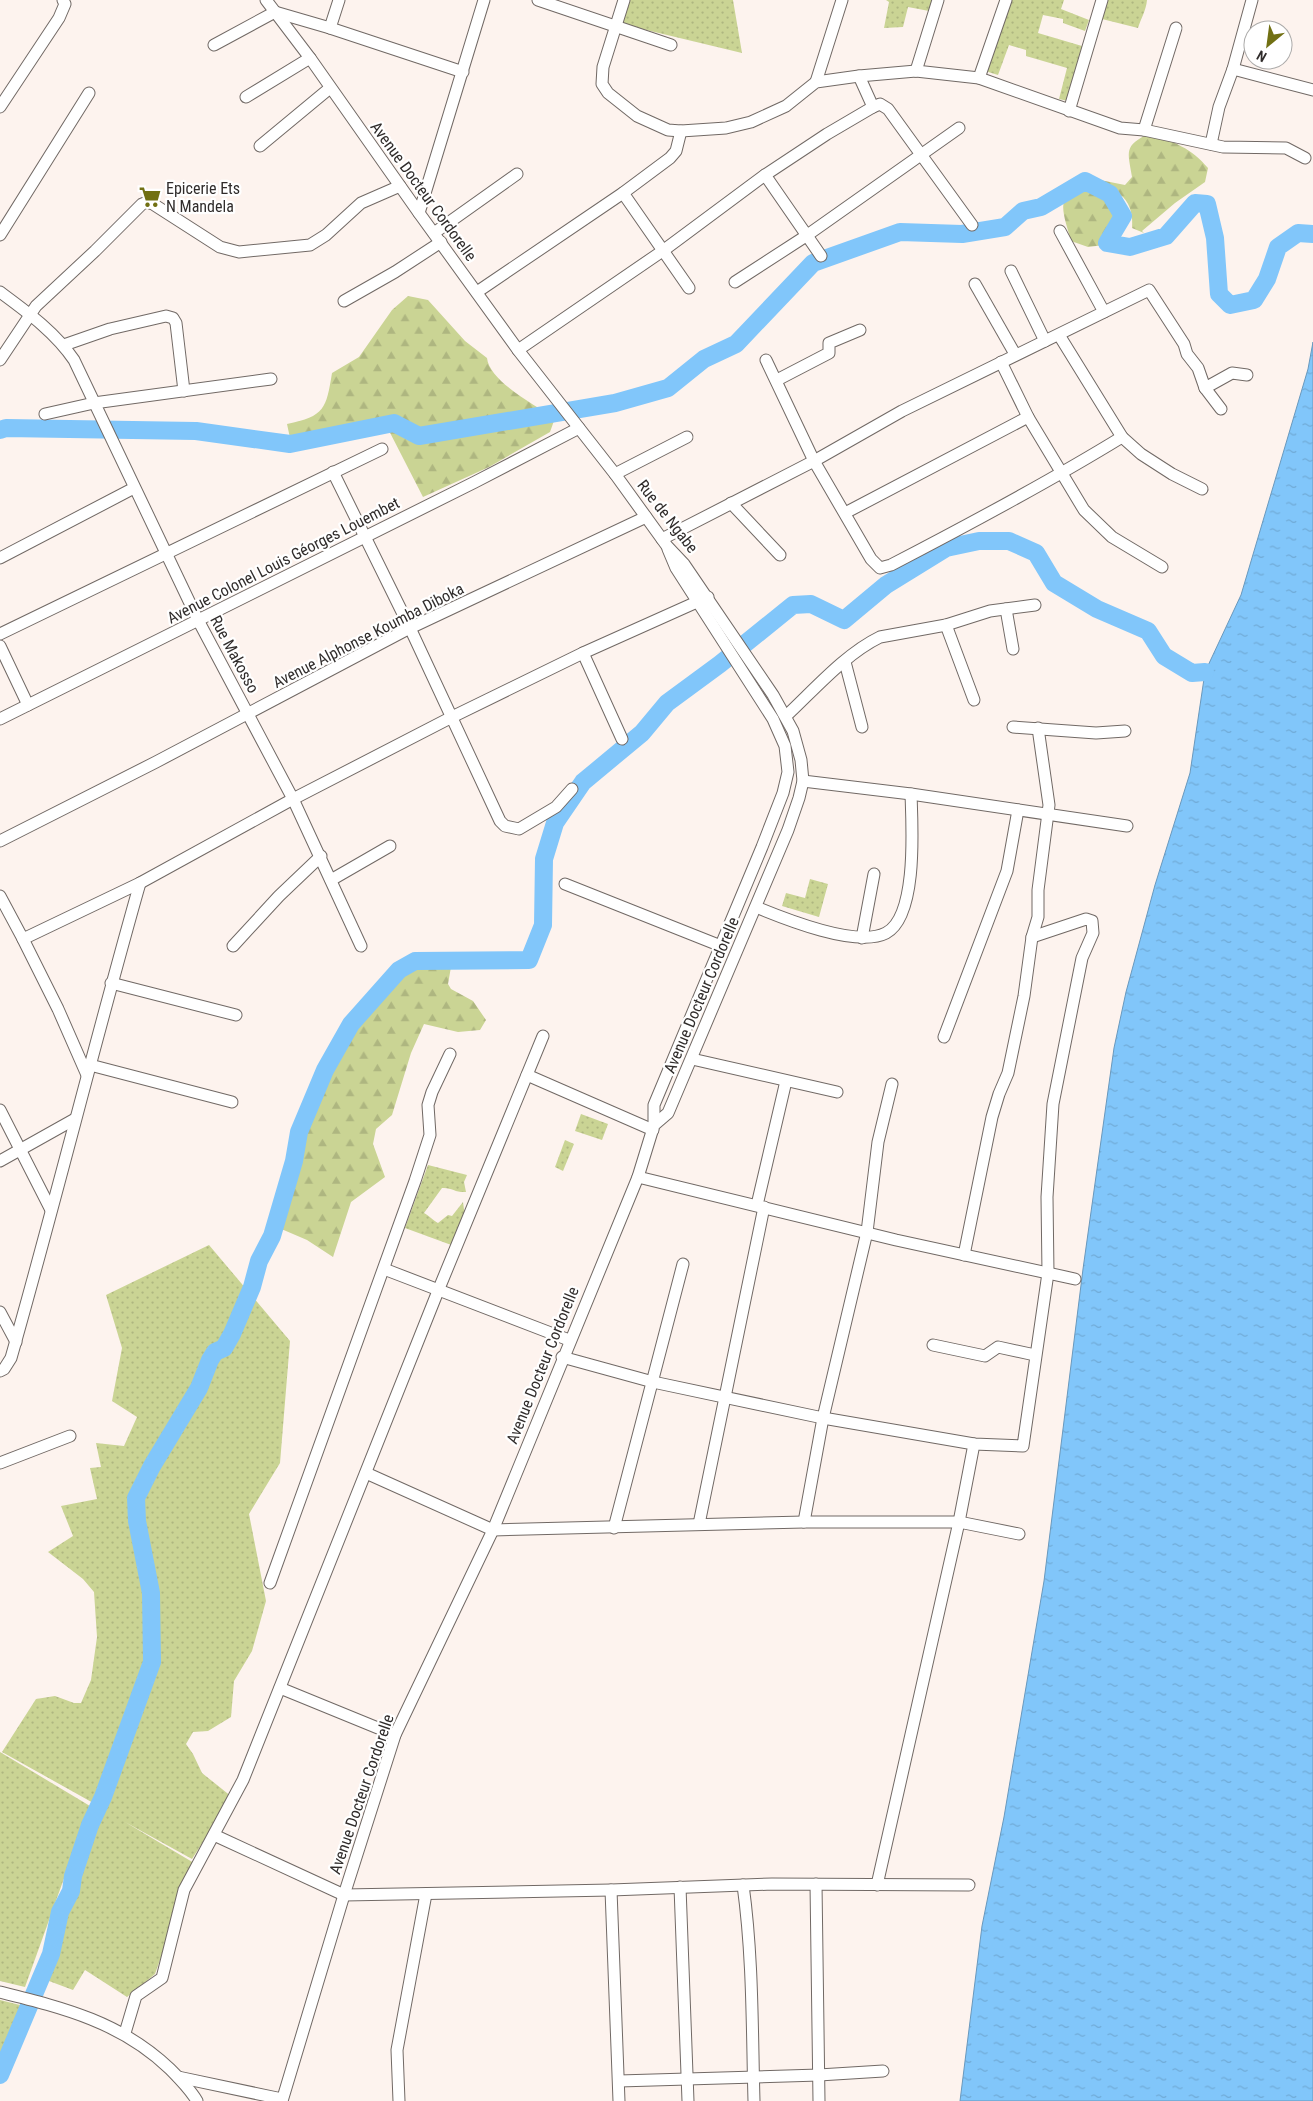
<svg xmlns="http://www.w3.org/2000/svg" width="1313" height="2101" viewBox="0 0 1313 2101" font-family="'Roboto Condensed',sans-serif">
<defs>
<pattern id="grass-dots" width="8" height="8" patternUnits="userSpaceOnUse" patternTransform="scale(1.25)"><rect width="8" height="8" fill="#cad494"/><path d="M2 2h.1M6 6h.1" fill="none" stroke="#aeb680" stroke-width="1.8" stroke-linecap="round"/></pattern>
<pattern id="forest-firs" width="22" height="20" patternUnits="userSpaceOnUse" patternTransform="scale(1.25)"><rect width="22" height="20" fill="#cad494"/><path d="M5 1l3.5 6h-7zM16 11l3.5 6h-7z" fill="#aeb680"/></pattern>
<pattern id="water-ripples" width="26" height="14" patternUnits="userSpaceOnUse" patternTransform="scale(1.25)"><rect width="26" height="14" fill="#81c6fa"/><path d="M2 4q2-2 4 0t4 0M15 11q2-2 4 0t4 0" fill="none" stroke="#70aad6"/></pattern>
</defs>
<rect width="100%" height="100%" fill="#fdf3ee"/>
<g fill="url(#grass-dots)">
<path d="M627 0H733L742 53 638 28 619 25Z"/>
<path d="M886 0H933L929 11 908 7 903 27 884 28 889 2Z"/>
<path d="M1004 0H1064L1061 9 1089 20 1085 31 1063 23V19L1043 15 1038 33 1082 46 1068 101 1059 99 1067 68 1026 56V50L1009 45 998 75 985 71Z"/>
<path d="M1108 0H1147C1146 11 1141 18 1138 28L1102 19Z"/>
<path d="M810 879 828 884 819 917 782 906 786 893 805 898Z"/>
<path d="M581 1114 608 1124 602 1140 575 1131Z"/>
<path d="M565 1140 574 1144 563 1171 555 1167Z"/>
<path d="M428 1165 467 1175 464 1182 466 1192C456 1193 451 1187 442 1188L424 1213C430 1216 432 1220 438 1223L448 1215 452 1216 463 1202 465 1217 454 1246 405 1228Z"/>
<path d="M209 1245 290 1341 280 1463 249 1514 266 1601 252 1651 234 1681 231 1717 208 1731 193 1732 186 1744 193 1754 202 1773 232 1797 192 1859 125 1822 194 1863 155 1974 127 1997 85 1970 73 1990 41 1978 104 1809 2 1752 36 1699 55 1696 74 1703H81L91 1680 97 1637 94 1592 83 1579 48 1552 73 1536 61 1506 97 1499 90 1468 101 1467 96 1443 124 1446 137 1417 112 1401 122 1348 106 1295Z"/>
<path d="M0 1752 90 1806 25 1987 0 1981Z"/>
<path d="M0 2000 24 2006 0 2067Z"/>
</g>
<g fill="url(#forest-firs)">
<path d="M1150 133C1174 142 1191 148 1208 168L1205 182 1175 203 1142 231 1144 233 1132 228C1133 217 1131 205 1123 197 1116 190 1106 189 1100 180L1125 185 1132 177C1128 151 1123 146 1150 133Z"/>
<path d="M1084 185C1098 188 1117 199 1116 216 1115 223 1106 236 1104 245L1088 247 1071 241C1065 217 1052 193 1084 185Z"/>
<path d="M408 296 428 300 465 341 487 358C489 381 536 406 555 418L550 432 489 467 423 497 384 421 333 435 290 438 287 424C325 416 326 409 332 373L359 357 392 310Z"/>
<path d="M441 964 451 967 448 984 451 989 473 1001 486 1020 480 1030 458 1032 424 1024 411 1053 392 1115 376 1129 373 1144 385 1177 351 1202 333 1257 307 1240 279 1228 313 1108 345 1042 397 979 408 970Z"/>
</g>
<path fill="url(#water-ripples)" stroke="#6998bc" d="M1313 342V2101H960L982 1926 1004 1817 1044 1581 1083 1269 1114 1048 1126 992 1155 885 1190 773 1205 672 1241 595 1308 369Z"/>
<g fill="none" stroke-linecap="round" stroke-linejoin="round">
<g stroke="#81c6fa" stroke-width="18">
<path d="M0 430 6 428 196 431 290 444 394 423 419 436 615 403 668 388 704 359 736 344 813 263 900 232 962 234 1005 227 1023 211 1041 207 1085 181 1110 194 1123 216 1107 243 1130 247 1166 236 1195 203 1207 204 1215 238 1219 294 1230 305 1254 300 1267 279 1278 247 1298 233 1313 234"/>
<path d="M0 2075 51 1954 60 1912 71 1891 73 1876 90 1825 103 1797 152 1662 151 1593 137 1521 136 1498 152 1466 199 1388 210 1360 215 1352 224 1348 232 1334 252 1287 259 1261 272 1236 294 1161 299 1132 325 1070 351 1024 399 970 415 961 529 960 543 925 544 859 555 823 583 782 642 733 667 703 720 664 793 605 811 604 844 620 886 585 946 548 979 541H1009L1036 553 1054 583 1097 609 1148 631 1164 656 1192 673 1205 672"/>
</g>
<g stroke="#716965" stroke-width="13">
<g id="minor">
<path d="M266 0 310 58 419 213 518 350 615 474 667 546 684 564 773 695 793 731 801 760 803 781 799 798 788 830 668 1113 654 1125 638 1177 493 1530 395 1735 344 1895 282 2101"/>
<path d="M538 0 671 45"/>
<path d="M624 0 603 67 602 84 608 93 637 116 668 130 681 131 726 128 751 122 786 106 816 82 859 76 916 71 979 78 1120 128 1144 130 1223 147 1286 148 1305 158"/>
<path d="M330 28 339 0"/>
<path d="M214 45 275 12 330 28 463 72"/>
<path d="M1233 69 1313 90"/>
<path d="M916 71 938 0"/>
<path d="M859 76 873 107"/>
<path d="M979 78 1006 0"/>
<path d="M816 82 842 0"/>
<path d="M246 97 310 58"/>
<path d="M0 107 59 18 65 4 63 0"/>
<path d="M1069 111 1102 0"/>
<path d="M1144 130 1176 28"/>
<path d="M1211 144 1219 107 1233 69 1252 0"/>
<path d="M260 146 330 88"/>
<path d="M765 175 821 256"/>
<path d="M623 193 689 288"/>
<path d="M419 213 484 0"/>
<path d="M1060 231 1104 312"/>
<path d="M434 233 517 174"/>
<path d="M0 235 89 93"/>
<path d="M1011 271 1045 341"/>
<path d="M735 282 806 236 959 128"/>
<path d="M975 284 1015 354"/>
<path d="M0 292C27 312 55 332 74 360L198 620 293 799 361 946"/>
<path d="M477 292 623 193 670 158 676 151 681 131"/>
<path d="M344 301 395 272 441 242"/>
<path d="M1059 335 1122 437 1141 454 1172 474 1202 489"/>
<path d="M64 345 110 329 166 316 173 318 176 323 184 391"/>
<path d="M518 350 664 250 765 175 827 134 873 107 880 104 888 109 972 225"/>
<path d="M0 360 36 306 95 251 142 204 147 202 153 204 220 247 239 252 310 245 326 235 361 203 400 186"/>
<path d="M766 360 814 461 871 559 880 568 891 565C970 524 1047 483 1122 437"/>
<path d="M1001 362 1028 417 1084 510 1112 537 1162 567"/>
<path d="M777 380 829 353V343L860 330"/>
<path d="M1205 388 1232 373 1247 375"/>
<path d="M45 414 94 403 271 379"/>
<path d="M333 472 410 628 500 821 505 826 519 829 556 807 572 789"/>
<path d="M615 474 687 437"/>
<path d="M731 503 780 555"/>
<path d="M845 513 1028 417"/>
<path d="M662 539 814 461 902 411 1149 290 1184 344 1187 354 1198 368 1205 388 1221 409"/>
<path d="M0 558 134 488"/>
<path d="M1006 609 1013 649"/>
<path d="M946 625 974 700"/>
<path d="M0 634 382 449"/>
<path d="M0 646 28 705"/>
<path d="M583 653 622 739"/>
<path d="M845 662 862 727"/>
<path d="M786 716C814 690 845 654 880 637L946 625 990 611 1035 605"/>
<path d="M0 719 475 482 579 428"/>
<path d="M1013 727 1096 733 1125 731"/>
<path d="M803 781 911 794 1127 826"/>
<path d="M0 841 156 762 410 628 646 517"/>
<path d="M331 880 390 846"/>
<path d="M565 884 721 946"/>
<path d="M0 896 23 939 140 883 293 799 452 717 583 653 708 597"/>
<path d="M756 907C785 919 857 948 886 933 918 916 912 825 911 794"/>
<path d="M862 938 874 874"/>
<path d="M23 939 58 1009 87 1075"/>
<path d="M233 946 279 896 321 856"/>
<path d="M111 983 236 1015"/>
<path d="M944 1037 1007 871 1018 810"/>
<path d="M692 1059 837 1092"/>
<path d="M90 1065 232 1102"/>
<path d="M527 1075 653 1130"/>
<path d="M0 1110 51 1210"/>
<path d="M654 1125V1105L762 847 783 793 788 772 785 746 773 719 676 568 668 549"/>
<path d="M0 1161 75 1119"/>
<path d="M638 1177 896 1240 1075 1279"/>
<path d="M757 1205 786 1081"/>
<path d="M964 1255 992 1117 999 1094 1008 1073 1024 996 1032 937 1038 917V890L1049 805 1038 728"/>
<path d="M384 1269 569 1340"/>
<path d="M0 1312 16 1342"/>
<path d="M933 1345 985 1356 998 1347 1035 1355"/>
<path d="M562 1357 653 1382 823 1418 974 1444 1023 1446 1048 1273 1047 1197 1053 1104 1082 958 1093 933 1092 921 1086 919 1032 937"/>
<path d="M0 1371 4 1369 11 1358C56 1200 95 1041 140 883"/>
<path d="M0 1463 70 1436"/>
<path d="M366 1473 493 1530 804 1522H959L1019 1534"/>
<path d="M804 1522 823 1418 867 1232 878 1142 892 1084"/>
<path d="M699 1524 764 1207"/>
<path d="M614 1528 683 1264"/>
<path d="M270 1583 415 1181 430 1135 428 1105 432 1092 450 1054"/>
<path d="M280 1688 395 1735"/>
<path d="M214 1835 344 1895 611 1890 772 1884 969 1885"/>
<path d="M816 1884 819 2101"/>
<path d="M743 1885C753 1957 752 2029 754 2101"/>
<path d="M877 1885 959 1522 974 1444"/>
<path d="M680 1887 688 2101"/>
<path d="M611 1890 619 2101"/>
<path d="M0 1992C64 2008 121 2022 170 2069 179 2078 190 2089 197 2101"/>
<path d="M125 2033 136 1996 162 1978 184 1890 243 1780 438 1291 543 1036"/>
<path d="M178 2077 282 2099"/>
<path d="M619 2081 819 2075 883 2071"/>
<path d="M399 2101 397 2050 426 1894"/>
</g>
</g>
<use href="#minor" stroke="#fff" stroke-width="11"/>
</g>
<defs>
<g id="supermarket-bare" transform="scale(1.725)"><path d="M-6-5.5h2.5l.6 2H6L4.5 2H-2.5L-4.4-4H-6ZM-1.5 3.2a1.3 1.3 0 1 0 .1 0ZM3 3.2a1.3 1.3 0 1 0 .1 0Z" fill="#717013" stroke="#fff" stroke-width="2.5" paint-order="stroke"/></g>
</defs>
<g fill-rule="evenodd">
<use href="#supermarket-bare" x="150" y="197"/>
</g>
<g text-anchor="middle" stroke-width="4.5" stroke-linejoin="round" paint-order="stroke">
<g font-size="16" fill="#302c2b" stroke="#fff" text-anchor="start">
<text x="166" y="194">Epicerie Ets<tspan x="166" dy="18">N Mandela</tspan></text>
</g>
<g font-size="16" fill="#302c2b" stroke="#fff">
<text transform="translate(424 191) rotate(54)" y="6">Avenue Docteur Cordorelle</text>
<text transform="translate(668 516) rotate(52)" y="6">Rue de Ngabe</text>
<text transform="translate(283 560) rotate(-27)" y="6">Avenue Colonel Louis Géorges Louembet</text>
<text transform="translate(368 635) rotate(-27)" y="6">Avenue Alphonse Koumba Diboka</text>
<text transform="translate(235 654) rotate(62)" y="6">Rue Makosso</text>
<text transform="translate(701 995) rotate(-67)" y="6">Avenue Docteur Cordorelle</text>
<text transform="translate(542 1365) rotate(-68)" y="6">Avenue Docteur Cordorelle</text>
<text transform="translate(361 1794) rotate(-71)" y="6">Avenue Docteur Cordorelle</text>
</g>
</g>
<g transform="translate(1268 45) rotate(209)"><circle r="24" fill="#ffffff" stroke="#acabaa"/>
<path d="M0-4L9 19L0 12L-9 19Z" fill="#717013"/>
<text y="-8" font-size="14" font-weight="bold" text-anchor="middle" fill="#302c2b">N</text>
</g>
</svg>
